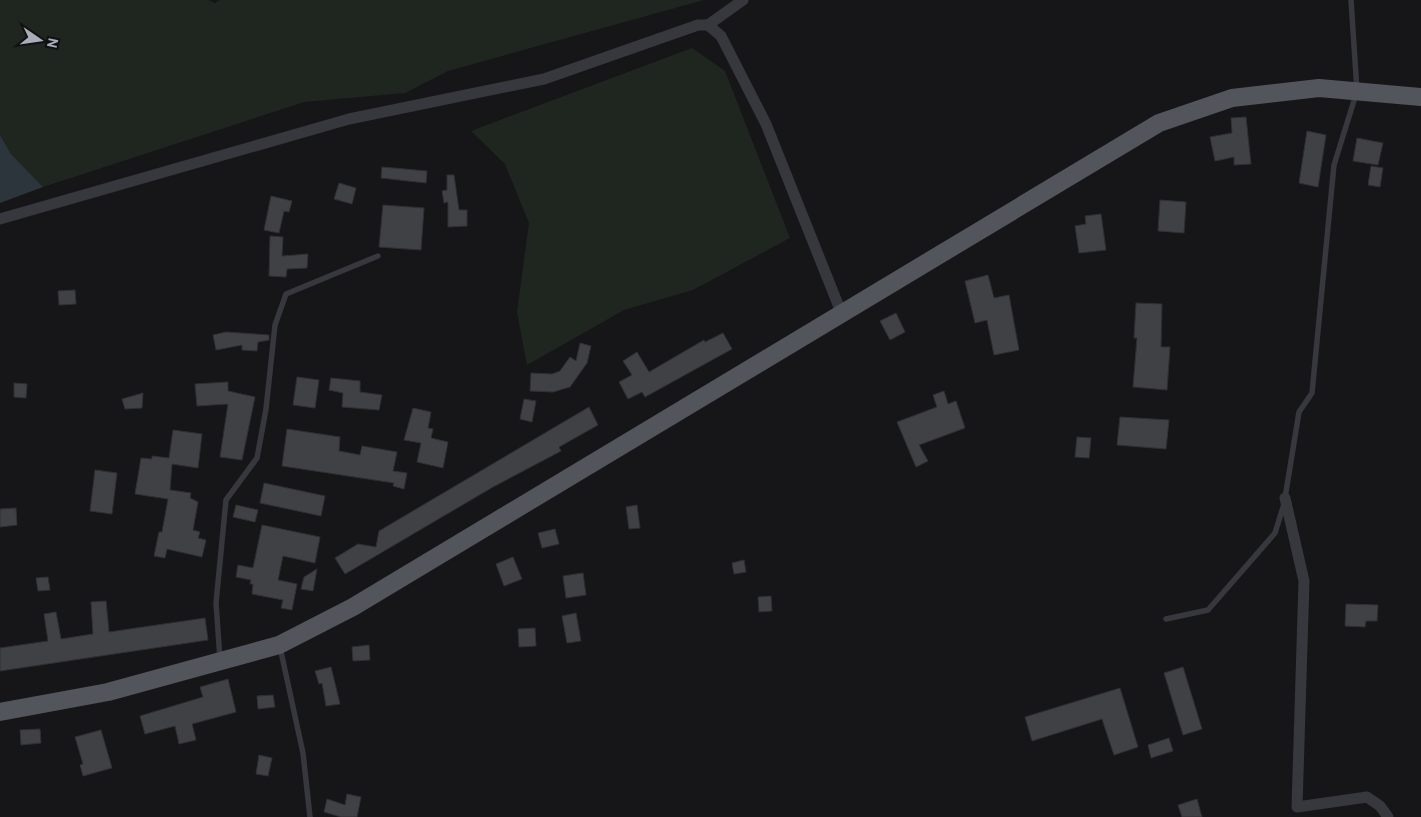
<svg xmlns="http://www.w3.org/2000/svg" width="1421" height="817" viewBox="0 0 1421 817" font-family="Overpass,sans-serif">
<rect width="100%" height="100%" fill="#161618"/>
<g fill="#1e261f">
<path d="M0 0H208L215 3 220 0H704L448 71 405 93 304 102 43 187 11 154 0 135Z"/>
<path d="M692 48 725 71 790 238 693 290 624 310 527 365 517 312 529 223 505 164 471 131Z"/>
</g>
<path fill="#2c353c" d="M0 135 11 154 43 187 0 203Z"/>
<g fill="#404145" stroke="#303034">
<path d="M1246 117 1251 164 1234 165V157L1215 161 1210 137 1232 133 1231 118Z"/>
<path d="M1307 131 1326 135 1318 187 1299 183Z"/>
<path d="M1357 138 1383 143 1378 165 1353 161Z"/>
<path d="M1371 166 1383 168 1380 187 1368 185Z"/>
<path d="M382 167 427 171 426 183 381 178Z"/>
<path d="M447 175H454L459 210H467V226L448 227V202L444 203 442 191 447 190Z"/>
<path d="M339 183 356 188 352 204 334 199Z"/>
<path d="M271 196 292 201 289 212 284 211 279 233 264 230Z"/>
<path d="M1160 200 1186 202 1184 233 1158 231Z"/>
<path d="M383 205 424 208 421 250 379 247Z"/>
<path d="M1101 214 1106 250 1079 253 1075 226 1086 224 1085 216Z"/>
<path d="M270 236 283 237 282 256 308 254 307 268 287 269 286 277 269 276Z"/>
<path d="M988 275 994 298 1009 295 1019 350 994 355 987 320 975 323 965 281Z"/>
<path d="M75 290 76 304 59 305 58 291Z"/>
<path d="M1136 303 1162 304 1161 347H1170L1167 390 1133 387 1137 338H1134Z"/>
<path d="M896 313 905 332 890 340 880 321Z"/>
<path d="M226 332 269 335V340L258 342 257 351 242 350V345L216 350 213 335Z"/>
<path d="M723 333 732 349 645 397 642 392 628 399 619 382 632 375 623 361 637 352 649 372 704 340 705 342Z"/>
<path d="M580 343 591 346 587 363 570 387 553 392 530 391 531 373 552 374 560 371 570 357 576 361Z"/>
<path d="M297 377 319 380 315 408 293 405Z"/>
<path d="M331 378 360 381V392L382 395 379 410 342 407 343 393 329 390Z"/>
<path d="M228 382V391L255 397 242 460 220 457 228 404 197 406 195 384Z"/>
<path d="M14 383 27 384 26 398 14 397Z"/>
<path d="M944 391 948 404 956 401 965 428 919 445 928 461 916 467 897 422 937 407 933 395Z"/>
<path d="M143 393 142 408 125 409 122 399Z"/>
<path d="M524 399 536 401 532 422 520 419Z"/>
<path d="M589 407 598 425 559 447 561 451 493 487 345 574 335 558 358 544 376 547 379 531Z"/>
<path d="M413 408 431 412 428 428 433 429 431 438 448 442 443 468 417 462 421 443 404 440Z"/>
<path d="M1120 417 1169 420 1166 449 1117 445Z"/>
<path d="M287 429 340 437 339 451 360 455 362 446 397 452 393 471 407 473 404 489 393 486 394 483 282 466Z"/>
<path d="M173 430 202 434 198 468 172 464 170 490 191 493 190 498 198 502 193 530 200 532 198 538 206 540 202 557 167 549 165 558 154 556 159 532H162L168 499 135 494 141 458 152 459V456L169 458Z"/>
<path d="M1077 437 1091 438 1089 458 1075 457Z"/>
<path d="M95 470 117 473 112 514 90 511Z"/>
<path d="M264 483 325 496 321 516 260 503Z"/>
<path d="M236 505 258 510 255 522 233 517Z"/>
<path d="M637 505 640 528 629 529 626 507Z"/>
<path d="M16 508 17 525 0 527V509Z"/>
<path d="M262 525 320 537 315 563 283 556 278 580 297 584 292 610 281 608 283 600 252 594 253 584H250L251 580 236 577 238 565 253 568Z"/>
<path d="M555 529 559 544 542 548 538 533Z"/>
<path d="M513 557 522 579 504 586 496 564Z"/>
<path d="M744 560 746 572 734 574 732 563Z"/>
<path d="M317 569 313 591 301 589 304 577Z"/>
<path d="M583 573 586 595 566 598 563 576Z"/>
<path d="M48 577 50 590 38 591 36 578Z"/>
<path d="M771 596 772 611 759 612 758 597Z"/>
<path d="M106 601 109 632 205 618 208 640 0 671V648L48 641 44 614 56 612 61 639 93 634 91 602Z"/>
<path d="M1346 604 1378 605 1377 621H1366L1365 627 1345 626Z"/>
<path d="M576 613 581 641 567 643 562 616Z"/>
<path d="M535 628 536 646 519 647 518 629Z"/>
<path d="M369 645 370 660 353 661 352 647Z"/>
<path d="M331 667 340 704 326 706 322 683 319 684 315 671Z"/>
<path d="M1183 667 1202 729 1183 735 1164 673Z"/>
<path d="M228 679 236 712 192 724 196 740 179 744 175 726 145 734 140 716 203 697 200 687Z"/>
<path d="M1120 688 1138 747 1114 755 1102 719 1032 741 1025 717Z"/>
<path d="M273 695 275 707 258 709 257 696Z"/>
<path d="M40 729 41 743 21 745 20 730Z"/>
<path d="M101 730 112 768 83 776 80 765 83 764 75 737Z"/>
<path d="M1169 738 1173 751 1151 758 1148 745Z"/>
<path d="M259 755 272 758 268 776 256 774Z"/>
<path d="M347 794 361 797 357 817H341L324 812 327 799 345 805Z"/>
<path d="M1197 799 1202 817H1182L1178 805Z"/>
</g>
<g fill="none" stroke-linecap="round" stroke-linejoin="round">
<g stroke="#37383d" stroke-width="5.5">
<path d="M1166 619 1208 610 1275 533 1284 504 1299 412 1312 393 1334 165 1357 91 1351 0"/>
<path d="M280 647 303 753 310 817"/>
<path d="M220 659 216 603 226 500 257 458 266 409 275 325 286 294 378 256"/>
</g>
<g stroke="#37383d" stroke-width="11">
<path d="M708 25 743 0"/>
<path d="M0 219 349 119 544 79 698 25H708L721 36 766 124 841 312"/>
<path d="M1285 498 1304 581 1297 807 1367 797 1380 806 1388 817"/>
</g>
<path stroke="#53555c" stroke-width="18" d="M0 712 108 692 279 645 353 607 1159 123 1232 98 1319 88 1421 97"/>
</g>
<g transform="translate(40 40) rotate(103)" stroke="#111113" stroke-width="4" paint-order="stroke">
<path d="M0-4L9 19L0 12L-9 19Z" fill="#a8adb8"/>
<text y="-8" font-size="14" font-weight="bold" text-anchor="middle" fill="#a8adb8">N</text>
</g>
</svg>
